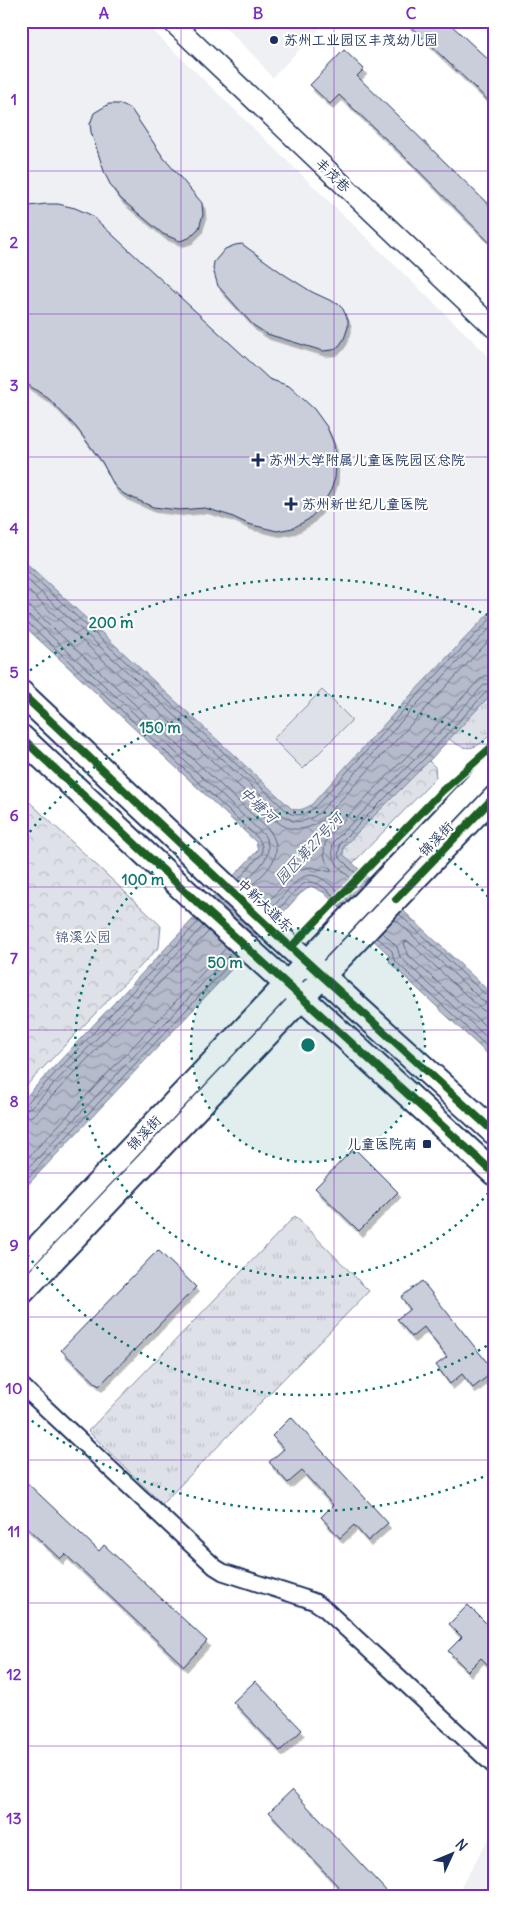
<svg xmlns="http://www.w3.org/2000/svg" width="515" height="1917" viewBox="0 0 515 1917" font-family="Delius,'LXGW WenKai TC',sans-serif">
<defs>
<pattern id="grass-tufts" width="24" height="20" patternUnits="userSpaceOnUse" patternTransform="scale(1.25)"><rect width="24" height="20" fill="#dee1e7"/><path d="M3 7l-1-3M5 7V3M7 7l1-3M15 17l-1-3M17 17v-4M19 17l1-3" fill="none" stroke="#bec1c9"/></pattern>
<pattern id="forest-crowns" width="20" height="18" patternUnits="userSpaceOnUse" patternTransform="scale(1.25)"><rect width="20" height="18" fill="#dee1e7"/><path d="M2 6a3 3 0 1 1 6 0M12 15a3 3 0 1 1 6 0" fill="none" stroke="#bec1c9"/></pattern>
<pattern id="water-waves" width="16" height="10" patternUnits="userSpaceOnUse" patternTransform="scale(1.25)"><rect width="16" height="10" fill="#b5bbca"/><path d="M0 5q4-4 8 0t8 0" fill="none" stroke="#9298a7"/></pattern>
<filter id="shadow"><feDropShadow dx="3" dy="5.5" stdDeviation="0" flood-color="#0004"/></filter>
</defs>
<rect width="100%" height="100%" fill="#fff"/>
<filter id="ink" filterUnits="userSpaceOnUse"><feTurbulence type="fractalNoise" baseFrequency=".02" numOctaves="2"/><feDisplacementMap in="SourceGraphic" scale="10" xChannelSelector="R" yChannelSelector="G"/><feConvolveMatrix kernelMatrix="1 2 1 2 8 2 1 2 1" color-interpolation-filters="sRGB"/></filter>
<g filter="url(#ink)">
<g fill="#eff0f4">
<path d="M21 21H143L494 361V608L408 698 311 805 300 810 292 809 21 558Z"/>
<path d="M219 21H327L272 78 258 60Z"/>
<path d="M494 1829V1896H456Z"/>
</g>
<g fill="url(#grass-tufts)" stroke="#7c88a2">
<path d="M494 691V731C478 747 470 755 449 739Z"/>
<path d="M295 1216 369 1291 162 1504 88 1431Z"/>
</g>
<g fill="url(#forest-crowns)" stroke="#7c88a2">
<path d="M429 761 435 767 436 778 352 864 343 854 344 846Z"/>
<path d="M21 794 161 926 159 947 21 1091Z"/>
</g>
<path fill="#dee1e7" stroke="#7c88a2" d="M322 690 352 720 303 769 273 739Z"/>
<path fill="url(#water-waves)" stroke="#77839f" d="M21 558 292 809C300 811 304 809 311 805L408 698 494 608V691L429 761 344 846 343 854 494 996V1060L390 963 388 954 323 892 311 886 300 894 226 975 21 1192V1102L258 850 256 842 21 623Z"/>
<g fill="none" stroke-linecap="round" stroke-linejoin="round">
<g stroke="#596789" stroke-width="1">
<path d="M21 565 289 813C299 817 306 814 314 808L412 701 494 615"/>
<path d="M21 574 285 817C297 825 308 821 319 813L416 705 494 624"/>
<path d="M21 584 279 823C294 834 311 829 324 818L494 635"/>
<path d="M21 606 29 607 36 612 270 831C287 857 265 872 248 889"/>
<path d="M21 614 31 617 264 835C277 857 256 869 242 884"/>
<path d="M21 620 27 622 259 839 262 846V853L238 880"/>
<path d="M365 883 338 856 340 843 425 758 488 690 494 688"/>
<path d="M361 887C347 874 326 862 334 841L421 753 484 685 494 682"/>
<path d="M265 905 298 870 311 867 331 872V869C322 859 322 845 330 834L415 748 479 680 485 676 494 674"/>
<path d="M270 910C305 872 306 860 348 900"/>
<path d="M275 914C307 879 305 868 344 905"/>
<path d="M399 914 488 997 494 999"/>
<path d="M395 919 484 1002 494 1005"/>
<path d="M382 932 397 947 400 957 494 1044"/>
<path d="M377 937 392 951 394 960 494 1053"/>
<path d="M494 1013 486 1012 480 1008 408 941 404 942 407 954 494 1034"/>
<path d="M21 1105 27 1103 199 921"/>
<path d="M21 1111 32 1107 203 926"/>
<path d="M21 1118 30 1117 36 1113 209 931"/>
<path d="M21 1165 227 947"/>
<path d="M21 1176 232 952"/>
<path d="M21 1185 237 956"/>
</g>
</g>
<g fill="#caceda" stroke="#1b2f5e" filter="url(#shadow)">
<path d="M405 21H447L494 65V106Z"/>
<path d="M344 50 364 69 357 76 494 210V247L405 157 339 95 330 104 310 85Z"/>
<path d="M109 104H119L131 109 163 157 202 203 203 215 201 221 199 228 189 238 180 241 163 234 121 199 111 186 105 174 91 132 90 124 94 113Z"/>
<path d="M46 204H58L75 208 91 215 269 379 289 386 314 409 327 427 334 444 336 461 335 478 331 490 322 505 309 519 293 528 277 531 248 524 231 516 205 508 179 510 153 507 124 494 115 487 102 462 76 427 49 399 21 380V207Z"/>
<path d="M242 244 285 275 312 292 338 304 343 309 348 320V327L344 339 339 346 333 350 323 351 267 334 253 325 218 286 213 269 214 262 225 249 235 245Z"/>
<path d="M354 1148 398 1192 359 1231 315 1188Z"/>
<path d="M158 1250 196 1287 99 1386 61 1350Z"/>
<path d="M422 1281 494 1371 473 1388 462 1374 450 1384 436 1365 447 1357 424 1327 412 1337 397 1319 410 1309 401 1297Z"/>
<path d="M291 1417 388 1523 368 1541 354 1525 340 1538 321 1517 333 1505 302 1471 288 1483 269 1462 284 1449 272 1436Z"/>
<path d="M21 1477 99 1551 104 1545 207 1641 184 1666 65 1554 60 1559 21 1522Z"/>
<path d="M468 1605 494 1631V1671L481 1658 468 1671 448 1651 462 1637 449 1624Z"/>
<path d="M255 1681 302 1730 280 1751 233 1702Z"/>
<path d="M292 1790 391 1896H347L269 1812Z"/>
</g>
<g fill="none" stroke-linecap="round" stroke-linejoin="round">
<g stroke="#1b2f5e" stroke-width="19">
<path id="minor" d="M21 1385 215 1567 223 1572 304 1598 315 1602 325 1609 494 1766"/>
</g>
<g stroke="#1b2f5e" stroke-width="22">
<path id="tertiary" d="M171 21 494 328"/>
</g>
<g stroke="#1b2f5e" stroke-width="25">
<g id="secondary">
<path d="M21 1263 494 764"/>
<path d="M21 1295 494 797"/>
</g>
</g>
<g stroke="#1b2f5e" stroke-width="28">
<g id="primary">
<path d="M21 693 274 932 494 1132"/>
<path d="M21 737 199 904 494 1173"/>
</g>
</g>
<use href="#minor" stroke="#fff" stroke-width="15"/>
<use href="#tertiary" stroke="#fff" stroke-width="19"/>
<use href="#secondary" stroke="#fff" stroke-width="21"/>
<use href="#primary" stroke="#fff" stroke-width="24"/>
<g stroke="#fff" stroke-width="11">
<g id="cycleway">
<path d="M21 693 274 932 494 1132"/>
<path d="M21 737 199 904 494 1173"/>
<path d="M396 899 494 797"/>
<path d="M291 947 442 791 494 745"/>
</g>
</g>
<use href="#cycleway" stroke="#1b5e20" stroke-width="8"/>
</g>
</g>
<path fill="none" stroke="#7b2cbf" stroke-width="1" stroke-opacity="0.55" d="M181 21V1896M334 21V1896M21 171H494M21 314H494M21 457H494M21 600H494M21 744H494M21 887H494M21 1030H494M21 1173H494M21 1317H494M21 1460H494M21 1603H494M21 1746H494"/>
<circle cx="308" cy="1045" r="117" fill="#0f766e" fill-opacity=".12"/>
<g fill="none" stroke="#0f766e" stroke-width="2.5" stroke-dasharray="2.5 5">
<circle cx="308" cy="1045" r="117"/>
<path d="M493 1187A233 233 0 1 1 493 903"/>
<path d="M493 1342A350 350 0 0 1 21 1246M21 844A350 350 0 0 1 493 748"/>
<path d="M490 1474A466 466 0 0 1 24 1415M24 675A466 466 0 0 1 490 616"/>
</g>
<g fill="#1b2f5e" stroke="#fff" stroke-width="2">
<circle cx="274" cy="40" r="5"/>
<path d="M255.5 452.5h5v5h5v5h-5v5h-5v-5h-5v-5h5z"/>
<path d="M288.5 496.5h5v5h5v5h-5v5h-5v-5h-5v-5h5z"/>
<rect x="422" y="1139" width="10" height="10" rx="2.5"/>
</g>
<g text-anchor="middle" stroke-width="4" stroke-linejoin="round" paint-order="stroke">
<g font-size="14" fill="#1b2f5e" stroke="#fff" text-anchor="start">
<text x="284" y="45">苏州工业园区丰茂幼儿园</text>
<text x="269" y="465">苏州大学附属儿童医院园区总院</text>
<text x="302" y="509">苏州新世纪儿童医院</text>
<text x="417" y="1149" text-anchor="end">儿童医院南</text>
</g>
<g font-size="14" fill="#1b2f5e" stroke="#fff">
<text transform="translate(333 175) rotate(44)" y="5">丰茂巷</text>
<text transform="translate(436 839) rotate(-46)" y="5">锦溪街</text>
<text transform="translate(265 905) rotate(43)" y="5">中新大道东</text>
<text transform="translate(144 1133) rotate(-47)" y="5">锦溪街</text>
</g>
<g font-size="14" fill="#4c5c80" stroke="#fff">
<text x="83" y="942">锦溪公园</text>
</g>
<g font-size="15" font-style="italic" fill="#49597e" stroke="#fff">
<text transform="translate(258 805) rotate(43)" y="5">中塘河</text>
<text transform="translate(309 849) rotate(-47)" y="5">园区第27号河</text>
</g>
</g>
<circle cx="308" cy="1045" r="8" fill="#0f766e" stroke="#fff" stroke-width="2.5"/>
<g font-size="15" text-anchor="middle" font-weight="bold" fill="#0f766e" stroke="#fff" stroke-width="4" stroke-linejoin="round" paint-order="stroke">
<text x="111" y="628">200 m</text>
<text x="160" y="733">150 m</text>
<text x="143" y="885">100 m</text>
<text x="225" y="968">50 m</text>
</g>
<rect width="515" height="1917" fill="none" stroke="#fff" stroke-width="55"/>
<g transform="translate(452 1854) rotate(46)" stroke="#ffffff" stroke-width="4" paint-order="stroke">
<path d="M0-4L9 19L0 12L-9 19Z" fill="#1b2f5e"/>
<text y="-8" font-size="14" font-weight="bold" text-anchor="middle" fill="#1b2f5e">N</text>
</g>
<rect x="28" y="28" width="460" height="1862" fill="none" stroke="#7b2cbf" stroke-width="2"/>
<g font-size="16" text-anchor="middle" font-weight="bold" fill="#7b2cbf">
<text x="104" y="19">A</text>
<text x="258" y="19">B</text>
<text x="411" y="19">C</text>
<text x="14" y="105">1</text>
<text x="14" y="248">2</text>
<text x="14" y="391">3</text>
<text x="14" y="534">4</text>
<text x="14" y="678">5</text>
<text x="14" y="821">6</text>
<text x="14" y="964">7</text>
<text x="14" y="1107">8</text>
<text x="14" y="1251">9</text>
<text x="14" y="1394">10</text>
<text x="14" y="1537">11</text>
<text x="14" y="1680">12</text>
<text x="14" y="1824">13</text>
</g>
</svg>
